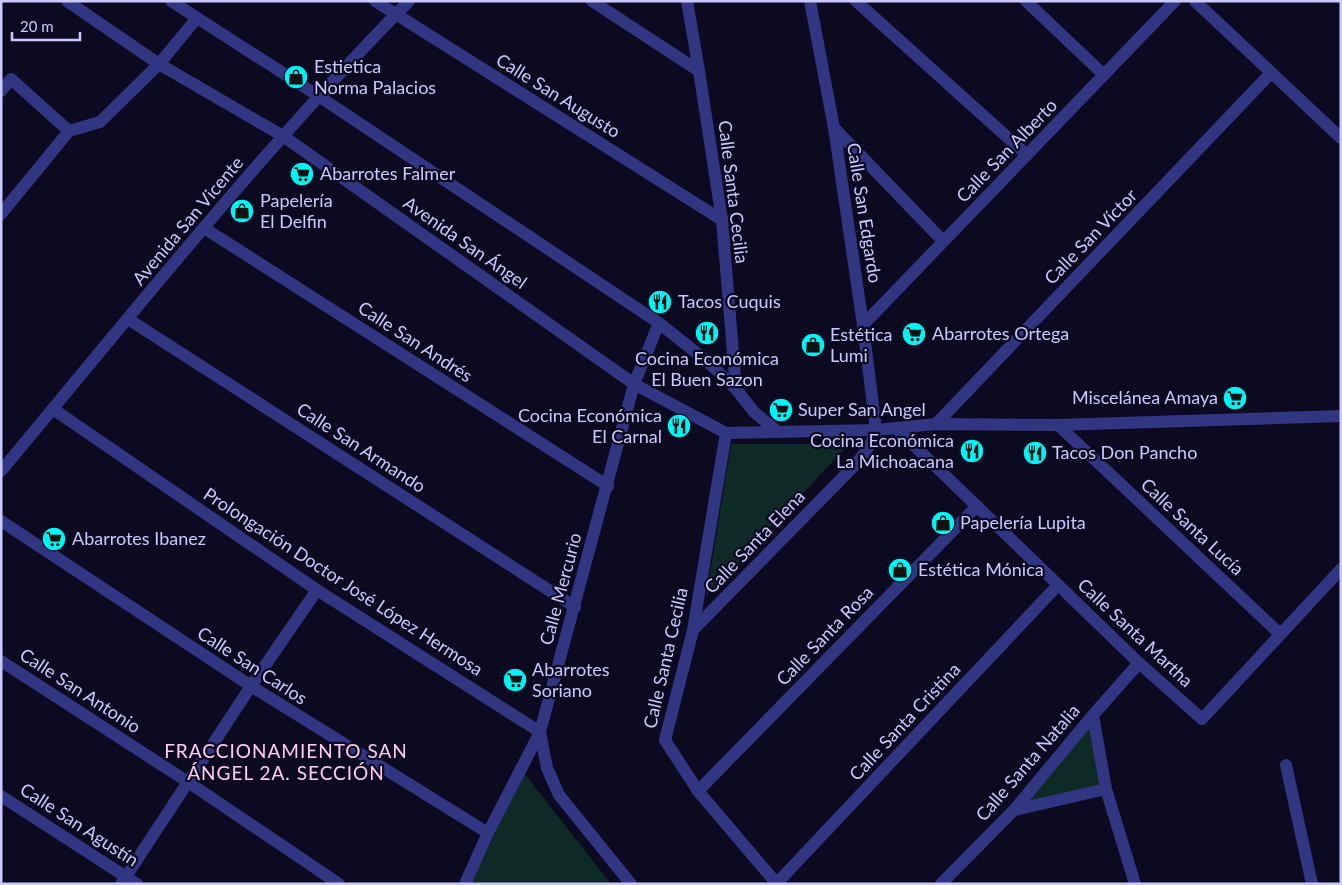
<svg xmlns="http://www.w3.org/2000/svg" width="1342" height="885" viewBox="0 0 1342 885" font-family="Lato,sans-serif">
<rect width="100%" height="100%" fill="#0c0a20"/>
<g fill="#0d2a26">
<path d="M731 444H849L706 597Z"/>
<path d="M1091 723 1101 786 1027 803Z"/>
<path d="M524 773 611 884H471Z"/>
</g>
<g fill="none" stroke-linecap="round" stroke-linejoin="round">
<g stroke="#313683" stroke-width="12">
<path d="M67 1 159 64 283 136 634 384"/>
<path d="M171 1 320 97 659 323"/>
<path d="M375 1 722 220"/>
<path d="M592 1 699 71"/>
<path d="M687 1 699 71 722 220 736 389"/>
<path d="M856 1 1027 155"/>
<path d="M1026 1 1104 75"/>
<path d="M1195 1 1341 138"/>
<path d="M1 91 11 79 69 131"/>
<path d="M834 128 943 241"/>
<path d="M1 214 69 131 100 122 159 64 197 18"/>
<path d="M204 228 608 486"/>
<path d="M128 319 575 607"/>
<path d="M863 325 1175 1"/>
<path d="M53 409 317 590 540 732 547 768 559 795 631 884"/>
<path d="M936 424 1271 73"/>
<path d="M1058 425 1280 634"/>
<path d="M897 429 1139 663 1202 719 1341 569"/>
<path d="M726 433 693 630 665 740 698 791 777 884"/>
<path d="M1 471C134 312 263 149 409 1"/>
<path d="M1 521 251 686 488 833"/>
<path d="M693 630 856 464 871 444 876 430 863 325 834 128 810 1"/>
<path d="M1 661 188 782 339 884"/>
<path d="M1093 715 1106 789 1135 884"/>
<path d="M1286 765 1312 884"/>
<path d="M698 791 977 506"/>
<path d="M1 796 137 884"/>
<path d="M1014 810 1106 789"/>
<path d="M777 883 1058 585"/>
<path d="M121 884 251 686 317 590"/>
<path d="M941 884 1014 810 1093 715 1139 663"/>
</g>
<g stroke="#313683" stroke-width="12">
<path d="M634 384 726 433 876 430 936 424 1058 425 1341 416"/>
<path d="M465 884 488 833 540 732 634 384 659 323 708 362 736 389 754 412 778 432"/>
</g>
</g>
<defs>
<g id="shop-disc" transform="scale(1.25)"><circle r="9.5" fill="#00f4f3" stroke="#0c0a20"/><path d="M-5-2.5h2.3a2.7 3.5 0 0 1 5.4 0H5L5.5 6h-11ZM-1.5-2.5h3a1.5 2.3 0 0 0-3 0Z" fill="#111"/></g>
<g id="supermarket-disc" transform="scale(1.25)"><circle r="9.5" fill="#00f4f3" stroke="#0c0a20"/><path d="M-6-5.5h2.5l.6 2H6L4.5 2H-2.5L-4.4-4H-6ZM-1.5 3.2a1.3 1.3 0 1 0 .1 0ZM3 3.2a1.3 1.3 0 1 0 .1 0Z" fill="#111"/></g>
<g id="restaurant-disc" transform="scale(1.25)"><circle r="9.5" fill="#00f4f3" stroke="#0c0a20"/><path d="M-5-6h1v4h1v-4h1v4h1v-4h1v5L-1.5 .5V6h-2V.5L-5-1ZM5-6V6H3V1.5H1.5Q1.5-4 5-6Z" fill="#111"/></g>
</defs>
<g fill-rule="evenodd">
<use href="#shop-disc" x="296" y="77"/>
<use href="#supermarket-disc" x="302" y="174"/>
<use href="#shop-disc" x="242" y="211"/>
<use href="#restaurant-disc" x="660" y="302"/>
<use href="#restaurant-disc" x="707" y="333"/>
<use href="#supermarket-disc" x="914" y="334"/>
<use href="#shop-disc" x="813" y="345"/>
<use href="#supermarket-disc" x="1235" y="398"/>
<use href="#supermarket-disc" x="781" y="410"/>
<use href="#restaurant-disc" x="679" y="426"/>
<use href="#restaurant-disc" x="972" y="451"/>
<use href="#restaurant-disc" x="1035" y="453"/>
<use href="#shop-disc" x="943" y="523"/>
<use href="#supermarket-disc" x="54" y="539"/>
<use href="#shop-disc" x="900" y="570"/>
<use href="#supermarket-disc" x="515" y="680"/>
</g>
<g text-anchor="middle" stroke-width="4.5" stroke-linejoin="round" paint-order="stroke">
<g font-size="18" fill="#cac9ff" stroke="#0c0a20" text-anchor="start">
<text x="314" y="73">Estietica<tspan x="314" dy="21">Norma Palacios</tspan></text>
<text x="320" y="180">Abarrotes Falmer</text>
<text x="260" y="207">Papelería<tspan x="260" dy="21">El Delfin</tspan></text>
<text x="678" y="308">Tacos Cuquis</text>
<text x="932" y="340">Abarrotes Ortega</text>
<text x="830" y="341">Estética<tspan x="830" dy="21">Lumi</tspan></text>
<text x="707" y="365" text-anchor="middle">Cocina Económica<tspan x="707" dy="21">El Buen Sazon</tspan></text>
<text x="1218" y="404" text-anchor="end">Miscelánea Amaya</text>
<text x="798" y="416">Super San Angel</text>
<text x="662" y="422" text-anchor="end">Cocina Económica<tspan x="662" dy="21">El Carnal</tspan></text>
<text x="954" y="447" text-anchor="end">Cocina Económica<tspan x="954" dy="21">La Michoacana</tspan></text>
<text x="1052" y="459">Tacos Don Pancho</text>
<text x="960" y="529">Papelería Lupita</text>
<text x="72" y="545">Abarrotes Ibanez</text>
<text x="918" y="576">Estética Mónica</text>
<text x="532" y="676">Abarrotes<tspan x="532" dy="21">Soriano</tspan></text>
</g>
<g font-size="18" fill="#cac9ff" stroke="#0c0a20">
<text transform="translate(558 96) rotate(32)" y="6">Calle San Augusto</text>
<text transform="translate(1007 151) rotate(-46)" y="6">Calle San Alberto</text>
<text transform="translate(733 192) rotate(83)" y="6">Calle Santa Cecilia</text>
<text transform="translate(864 213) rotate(81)" y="6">Calle San Edgardo</text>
<text transform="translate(188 221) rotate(-50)" y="6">Avenida San Vicente</text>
<text transform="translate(1091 237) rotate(-46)" y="6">Calle San Víctor</text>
<text transform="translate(465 243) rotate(35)" y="6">Avenida San Ángel</text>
<text transform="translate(415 342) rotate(33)" y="6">Calle San Andrés</text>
<text transform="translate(361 448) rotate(33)" y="6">Calle San Armando</text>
<text transform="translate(1192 527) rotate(43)" y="6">Calle Santa Lucía</text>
<text transform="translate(755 542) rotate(-46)" y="6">Calle Santa Elena</text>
<text transform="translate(343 582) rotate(33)" y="6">Prolongación Doctor José López Hermosa</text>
<text transform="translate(561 589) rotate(-75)" y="6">Calle Mercurio</text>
<text transform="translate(1135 633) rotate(43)" y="6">Calle Santa Martha</text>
<text transform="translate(825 636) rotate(-46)" y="6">Calle Santa Rosa</text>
<text transform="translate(666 658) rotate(-77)" y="6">Calle Santa Cecilia</text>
<text transform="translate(252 666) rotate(33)" y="6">Calle San Carlos</text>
<text transform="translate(80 691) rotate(33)" y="6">Calle San Antonio</text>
<text transform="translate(905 722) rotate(-47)" y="6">Calle Santa Cristina</text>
<text transform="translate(1028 763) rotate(-49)" y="6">Calle Santa Natalia</text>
<text transform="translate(79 825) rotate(33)" y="6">Calle San Agustín</text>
</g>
<g font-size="19" letter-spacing="1" fill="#ffcbf1" stroke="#0c0a20">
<text x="286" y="758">FRACCIONAMIENTO SAN<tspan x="286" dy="22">ÁNGEL 2A. SECCIÓN</tspan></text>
</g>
</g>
<rect width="1342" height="885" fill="none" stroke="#cac9ff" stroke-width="5"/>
<path d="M12 32v8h68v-8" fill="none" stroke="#cac9ff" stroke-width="2.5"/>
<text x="20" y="32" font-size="15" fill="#cac9ff" stroke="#0c0a20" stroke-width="4" paint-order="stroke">20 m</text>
</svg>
